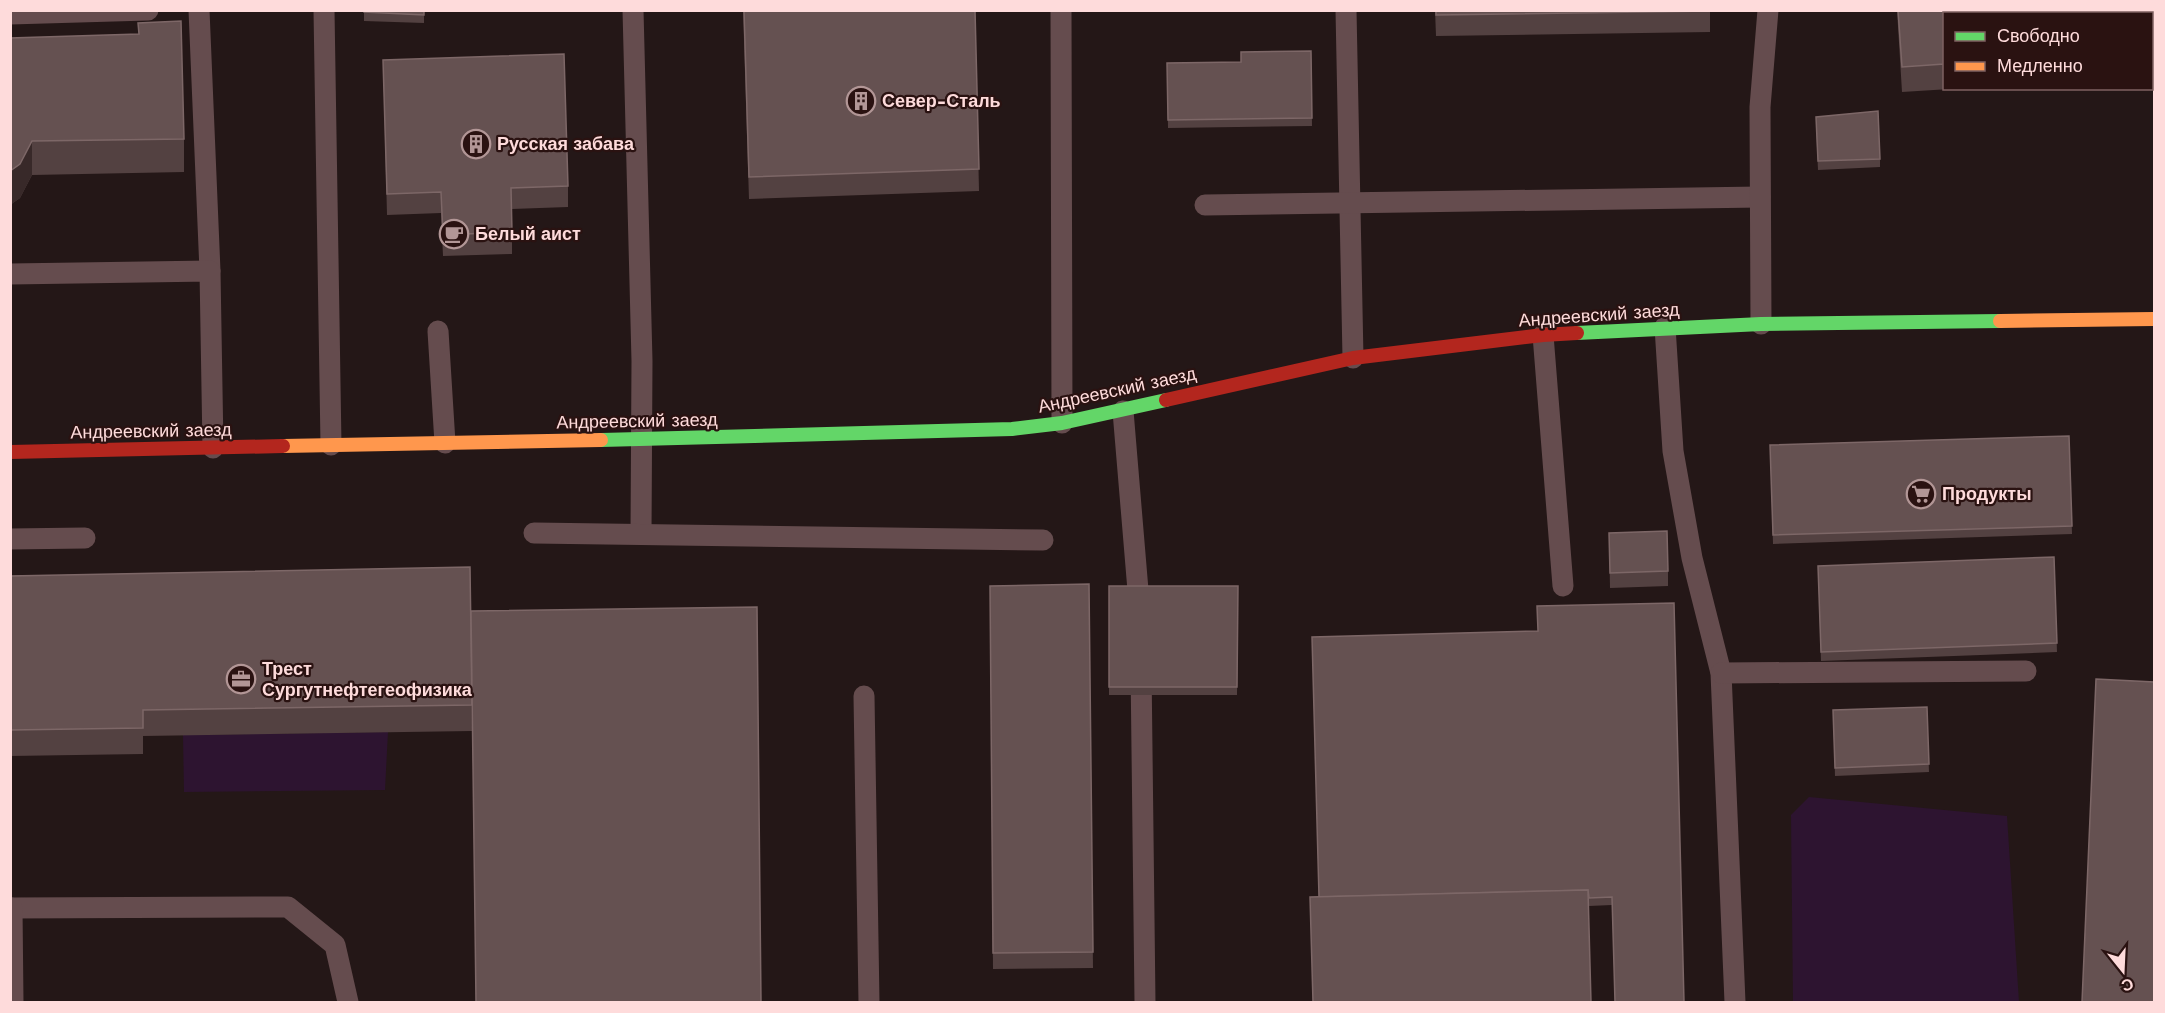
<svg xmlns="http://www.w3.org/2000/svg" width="2165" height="1013" viewBox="0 0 2165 1013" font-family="'Work Sans',sans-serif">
<rect width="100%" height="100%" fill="#241717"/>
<g fill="#2d1430">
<path d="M388 732 385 790 184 792 183 735Z"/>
<path d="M1809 797 2007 816 2019 1002H1793L1791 815Z"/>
</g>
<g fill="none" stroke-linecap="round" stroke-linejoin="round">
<g stroke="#654c4e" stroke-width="21">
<path d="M199 10 210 271"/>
<path d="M324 10 331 445"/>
<path d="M633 10 642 361 641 534"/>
<path d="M1061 10 1062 423"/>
<path d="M1346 10 1353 358"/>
<path d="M10 14 148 10"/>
<path d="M1205 205 1760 197"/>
<path d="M10 274 210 271 213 448"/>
<path d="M1761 324 1760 107 1768 10"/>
<path d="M1665 327 1673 451 1692 558 1721 673 1735 1002"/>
<path d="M438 331 445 443"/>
<path d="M1543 335 1563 586"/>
<path d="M1123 411 1140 614"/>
<path d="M534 533 1043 540"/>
<path d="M10 539 85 538"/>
<path d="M1141 666 1145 1002"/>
<path d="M1721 673 2026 671"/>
<path d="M864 696 869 1002"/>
<path d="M10 908 288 907 335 945 348 1002"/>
<path d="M12 908 13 1002"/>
</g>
<g stroke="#63d668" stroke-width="14">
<path d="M1577 333 1761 324 2000 321"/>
<path d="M601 440 1012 429 1062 423 1166 400"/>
</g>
<g stroke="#ff974d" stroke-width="14">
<path d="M2000 321 2154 319"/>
<path d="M283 446 601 440"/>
</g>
<g stroke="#b3261e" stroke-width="14">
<path d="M1166 400 1353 358 1543 335 1577 333"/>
<path d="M10 452 283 446"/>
</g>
</g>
<g fill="#534141">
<path d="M364 10H424V23L364 21Z"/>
<path d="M743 10H975L979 191 749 199Z"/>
<path d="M1435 10H1710V32L1436 36Z"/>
<path d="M1897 10H2154V77H2151V14H1944V88H1966L1902 92Z"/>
<path d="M10 38 184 139V172L32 175 20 198 10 205Z"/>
<path d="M1311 51 1312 126 1168 128 1167 63 1241 62Z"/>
<path d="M383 60 568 186V207L512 209V254L443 256 441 213 387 215Z"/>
<path d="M1816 125 1880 159V167L1818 170Z"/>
<path d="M2069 436 2072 534 1773 544 1770 445Z"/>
<path d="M1609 533 1668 571V586L1610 588Z"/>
<path d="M2054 557 2057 652 1821 661 1818 566Z"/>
<path d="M470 567 472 731 143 736V754L10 756V576Z"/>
<path d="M1089 584 1093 968 993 969 990 586Z"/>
<path d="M1109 586H1238L1237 695H1109Z"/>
<path d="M1674 603 1612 905 1589 906 1538 631Z"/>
<path d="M1927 707 1929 772 1835 776 1833 710Z"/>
</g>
<path fill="#382929" d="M32 141V175L20 198 10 205V171Z"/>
<g fill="#655151" stroke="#7d6767" stroke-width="1.5">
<path d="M364 10H424V15L364 12Z"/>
<path d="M744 10H975L979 169 749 177Z"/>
<path d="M1436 10H1710V11L1436 15Z"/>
<path d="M1898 10H2154V52H2151V14H1944V64L1902 67Z"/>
<path d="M181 21 184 139 32 141 20 164 10 171V38L139 34 138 23Z"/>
<path d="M1311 51 1312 118 1168 120 1167 63 1241 62V52Z"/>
<path d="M564 54 568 186 511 188 512 232 443 235 441 192 387 194 383 60Z"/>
<path d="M1878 111 1880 159 1818 161 1816 117Z"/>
<path d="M2069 436 2072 526 1773 535 1770 445Z"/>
<path d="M1667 531 1668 571 1610 573 1609 533Z"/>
<path d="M2054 557 2057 643 1821 652 1818 566Z"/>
<path d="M470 567 472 705 143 710V728L10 730V576Z"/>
<path d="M1089 584 1093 952 993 953 990 586Z"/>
<path d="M1109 586H1238L1237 687H1109Z"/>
<path d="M1674 603 1684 1002H1615L1612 897 1589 898 1588 890 1319 897 1312 637 1538 631 1537 606Z"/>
<path d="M757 607 761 1002H476L471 611Z"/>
<path d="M2096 679 2154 682V1002H2082Z"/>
<path d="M1927 707 1929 764 1835 768 1833 710Z"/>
<path d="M1588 890 1591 1002H1313L1310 897Z"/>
</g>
<defs>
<g id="building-ring" transform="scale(1.5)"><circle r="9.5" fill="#2a1211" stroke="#b29696" stroke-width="1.5"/><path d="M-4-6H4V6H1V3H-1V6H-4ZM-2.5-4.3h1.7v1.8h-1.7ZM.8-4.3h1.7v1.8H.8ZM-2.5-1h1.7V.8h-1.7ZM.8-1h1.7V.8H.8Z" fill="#b29696"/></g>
<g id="cafe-ring" transform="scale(1.5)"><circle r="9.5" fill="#2a1211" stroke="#b29696" stroke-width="1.5"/><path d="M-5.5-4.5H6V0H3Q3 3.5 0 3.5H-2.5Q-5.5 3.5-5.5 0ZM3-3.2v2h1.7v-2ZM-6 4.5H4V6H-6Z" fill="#b29696"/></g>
<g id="supermarket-ring" transform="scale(1.5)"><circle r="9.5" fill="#2a1211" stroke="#b29696" stroke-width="1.5"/><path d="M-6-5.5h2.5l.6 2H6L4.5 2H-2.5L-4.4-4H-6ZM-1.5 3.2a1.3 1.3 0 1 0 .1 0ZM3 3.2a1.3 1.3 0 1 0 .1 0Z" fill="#b29696"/></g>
<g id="office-ring" transform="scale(1.5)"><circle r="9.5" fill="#2a1211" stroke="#b29696" stroke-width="1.5"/><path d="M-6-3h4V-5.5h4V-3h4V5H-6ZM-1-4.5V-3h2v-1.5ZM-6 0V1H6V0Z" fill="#b29696"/></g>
</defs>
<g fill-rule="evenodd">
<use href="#building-ring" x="861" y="101"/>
<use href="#building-ring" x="476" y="144"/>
<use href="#cafe-ring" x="454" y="234"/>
<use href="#supermarket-ring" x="1921" y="494"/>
<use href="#office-ring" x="241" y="679"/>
</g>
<g text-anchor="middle" stroke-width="4.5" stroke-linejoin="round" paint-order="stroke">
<g font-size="18" font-weight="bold" fill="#fedbdb" stroke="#2a1211" text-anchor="start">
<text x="882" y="107">Север-Сталь</text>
<text x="497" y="150">Русская забава</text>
<text x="475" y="240">Белый аист</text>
<text x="1942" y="500">Продукты</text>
<text x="262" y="675">Трест<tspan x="262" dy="21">Сургутнефтегеофизика</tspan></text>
</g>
<g font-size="18" fill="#fedbdb" stroke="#2a1211">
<text transform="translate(1599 315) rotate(-4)" y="6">Андреевский заезд</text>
<text transform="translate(1117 390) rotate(-12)" y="6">Андреевский заезд</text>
<text transform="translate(637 421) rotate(-1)" y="6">Андреевский заезд</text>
<text transform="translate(151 431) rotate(-1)" y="6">Андреевский заезд</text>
</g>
</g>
<rect width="2165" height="1013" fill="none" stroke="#fedbdb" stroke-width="24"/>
<rect x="1943" y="12" width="210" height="78" fill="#2a1211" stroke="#7f6262" stroke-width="1.5"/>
<rect x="1955" y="32" width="30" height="9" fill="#63d668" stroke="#7f6262" stroke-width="1.5"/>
<text x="1997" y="42" font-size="18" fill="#fedbdb">Свободно</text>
<rect x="1955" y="62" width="30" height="9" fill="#ff974d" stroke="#7f6262" stroke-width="1.5"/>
<text x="1997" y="72" font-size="18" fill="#fedbdb">Медленно</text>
<g transform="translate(2123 971) rotate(162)" stroke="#2a1211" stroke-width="4.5" paint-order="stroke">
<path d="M0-4.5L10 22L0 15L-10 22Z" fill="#fedbdb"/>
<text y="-9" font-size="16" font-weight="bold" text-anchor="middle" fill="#fedbdb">С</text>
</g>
</svg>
